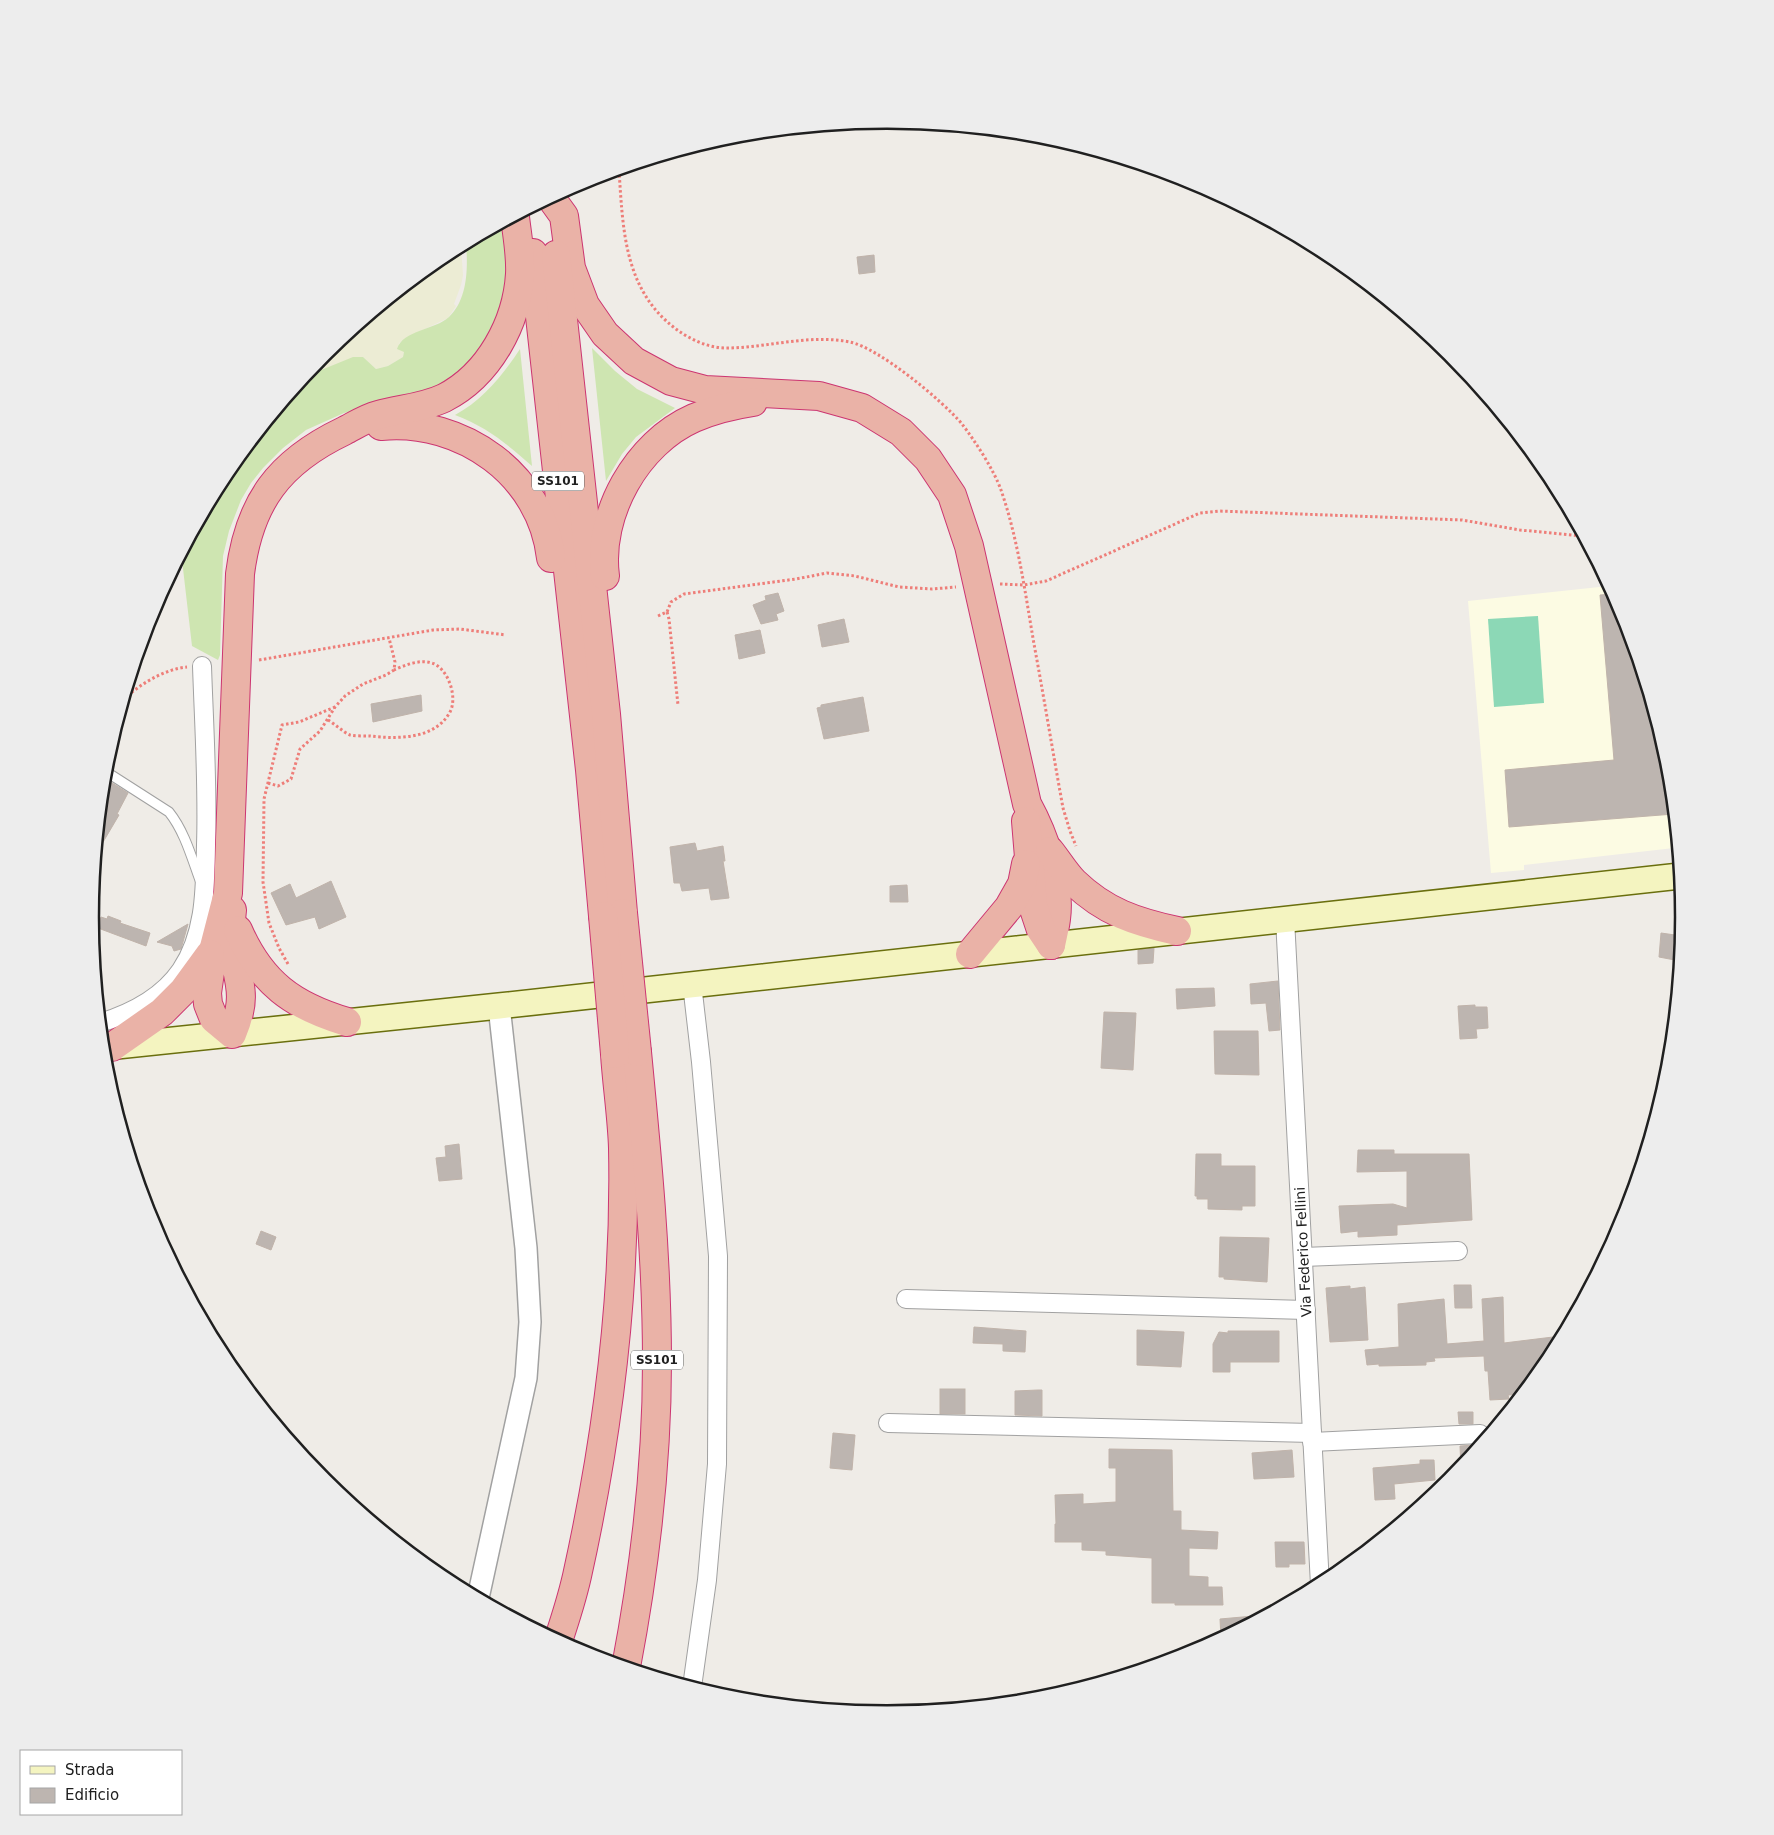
<svg xmlns="http://www.w3.org/2000/svg" width="1774" height="1835" viewBox="0 0 1774 1835" font-family="'DejaVu Sans',sans-serif">
<rect width="100%" height="100%" fill="#efece7"/>
<path fill="#fcfbe3" d="M1609 586 1623 613 1669 762 1678 853H1675L1674 848 1524 865V870L1491 873 1468 601Z"/>
<path fill="#ececd4" d="M461 246 463 275 461 285 454 304 456 306 448 318 412 335 399 343 404 352 403 357 388 366 376 369 363 357 304 377 324 354 444 255Z"/>
<g fill="#cee5b1">
<path d="M507 221 512 265 497 332 444 389 344 413 306 430 283 448 263 468 251 483 241 500 229 531 223 556 220 655 218 660 192 646 182 560 184 550 224 474 304 377 353 357H363L376 369 388 366 403 357 404 352 397 349C403 330 435 330 449 317 468 299 468 267 466 243Z"/>
<path d="M592 348 615 371 637 389 675 408 636 437 622 454 606 481Z"/>
<path d="M520 349 532 466C507 444 487 427 455 415 483 400 503 375 520 349Z"/>
</g>
<path fill="#8cd8b6" d="M1538 616 1544 703 1494 707 1488 619Z"/>
<g fill="#bdb5b0" stroke="#c0b3aa">
<path d="M874 255 875 272 859 274 857 257Z"/>
<path d="M778 593 784 611 776 614 778 620 761 624 753 605 766 600 765 596Z"/>
<path d="M1613 594 1623 613 1669 762 1674 814 1509 827 1505 770 1614 760 1600 595Z"/>
<path d="M844 619 849 642 822 647 818 625Z"/>
<path d="M760 630 765 653 739 659 735 635Z"/>
<path d="M421 695 422 711 373 722 371 704Z"/>
<path d="M863 697 869 731 824 739 817 708 821 707V705Z"/>
<path d="M104 778 128 793 117 814 119 815 96 854Z"/>
<path d="M695 843 697 851 723 846 725 861H723L729 898 711 900 709 888 682 891 680 883H674L670 847Z"/>
<path d="M331 881 346 917 319 929 315 917 286 925 271 893 290 884 296 898Z"/>
<path d="M907 885 908 902H890V886Z"/>
<path d="M108 916 121 921 120 923 150 933 146 946 98 928 101 917 107 919Z"/>
<path d="M188 924 181 949 174 951 172 946 157 942Z"/>
<path d="M1661 933 1682 936 1680 961 1659 957Z"/>
<path d="M1154 948 1153 963 1138 964V950Z"/>
<path d="M1278 981 1280 1030 1269 1031 1266 1003 1251 1004 1250 984Z"/>
<path d="M1214 988 1215 1006 1177 1009 1176 989Z"/>
<path d="M1475 1005V1007H1487L1488 1028 1476 1029 1477 1038 1460 1039 1458 1006Z"/>
<path d="M1104 1012 1136 1013 1133 1070 1101 1068Z"/>
<path d="M1214 1031H1258L1259 1075 1215 1074Z"/>
<path d="M459 1144 462 1179 439 1181 436 1158 446 1157 445 1146Z"/>
<path d="M1358 1150H1394V1154H1469L1472 1220 1397 1225V1235L1358 1237V1231L1341 1233 1339 1206 1393 1204 1407 1208V1171L1357 1172Z"/>
<path d="M1196 1154H1221V1166H1255V1206H1242V1210L1208 1209V1199H1197V1196H1195Z"/>
<path d="M261 1231 276 1237 271 1250 256 1244Z"/>
<path d="M1220 1237 1269 1238 1267 1282 1224 1279V1277H1219Z"/>
<path d="M1454 1285H1471L1472 1308H1455Z"/>
<path d="M1350 1286V1289L1365 1287 1368 1340 1330 1342 1326 1288Z"/>
<path d="M1503 1297 1504 1343 1553 1337 1554 1352 1550 1361 1522 1394 1508 1395 1509 1399 1490 1400 1488 1371H1485L1484 1356 1434 1358 1435 1361 1426 1362V1365L1379 1366V1364L1367 1365 1365 1350 1399 1347 1398 1304 1444 1299 1447 1344 1484 1341 1482 1299Z"/>
<path d="M974 1327 1026 1331 1025 1352 1003 1351V1344L973 1343Z"/>
<path d="M1137 1330 1184 1332 1181 1367 1137 1365Z"/>
<path d="M1228 1331H1279V1362H1230V1372H1213V1344L1219 1332 1228 1333Z"/>
<rect x="940" y="1389" width="25" height="25"/>
<path d="M1038 1390H1042V1416L1015 1415V1391Z"/>
<path d="M1458 1412H1473V1424H1459Z"/>
<path d="M833 1433 855 1435 852 1470 830 1468Z"/>
<path d="M1474 1445 1475 1451 1461 1468 1460 1446Z"/>
<path d="M1109 1449 1172 1450 1173 1511H1181V1530L1218 1532 1217 1549 1189 1548V1576L1208 1577V1587H1222L1223 1605H1175V1603H1152V1558L1106 1555V1551L1082 1550V1542H1055V1524H1056L1055 1495 1083 1494V1504L1116 1502V1468H1109Z"/>
<path d="M1292 1450 1294 1477 1254 1479 1252 1453Z"/>
<path d="M1420 1460H1434L1435 1480 1394 1484 1395 1499 1375 1500 1373 1468 1420 1464Z"/>
<path d="M1275 1542H1304L1305 1564H1289V1567H1276Z"/>
<path d="M1265 1615 1243 1626 1221 1638 1220 1619Z"/>
</g>
<g fill="none" stroke-linecap="round" stroke-linejoin="round">
<g stroke="#a1a1a1" stroke-width="11">
<path id="service" d="M105 771 169 812C185 832 192 859 201 883"/>
</g>
<g stroke="#a1a1a1" stroke-width="20">
<g id="minor">
<path d="M1285 919 1320 1585"/>
<path d="M100 1023C132 1013 162 998 181 970 206 933 205 887 206 845 208 785 204 726 202 666"/>
<path d="M1303 1257 1458 1251"/>
<path d="M906 1299 1306 1310"/>
<path d="M888 1423 1312 1433"/>
<path d="M1312 1442 1480 1434"/>
<path d="M692 1687 707 1580 717 1464 718 1256 701 1062 692 984"/>
</g>
</g>
<g stroke="#a1a1a1" stroke-width="24">
<path id="tertiary" d="M478 1598 526 1378 530 1322 526 1248 499 1006"/>
</g>
<g stroke="#6a6f0e" stroke-width="28">
<path id="secondary" d="M107 1047 499 1006 1680 876"/>
</g>
<g stroke="#cc3571" stroke-width="30">
<g id="trunk">
<path d="M551 198 564 216 571 268 585 305 605 334 634 361 671 381 705 390 819 396 862 408 901 432 928 459 952 495 969 546 1027 804C1044 835 1061 882 1056 919 1055 927 1053 936 1051 945"/>
<path d="M533 253 590 770 603 916"/>
<path d="M556 255 606 714 623 913"/>
<path d="M381 426C462 418 542 475 551 558"/>
<path d="M605 576C597 514 637 443 694 418 713 410 733 405 753 402"/>
<path d="M1026 821 1033 906 1041 930 1051 945"/>
<path d="M1050 851C1058 861 1065 873 1074 882 1105 912 1136 922 1177 931"/>
<path d="M232 910C231 919 230 929 231 938 236 978 250 992 232 1034L214 1019 208 1004 207 993 213 951 228 893 240 574C249 502 279 462 344 431 354 426 366 418 378 415 400 409 423 408 444 398 489 375 517 323 520 274 521 255 517 235 515 217"/>
<path d="M238 930C261 983 293 1006 347 1022"/>
<path d="M970 954 1009 907 1022 884 1026 864"/>
<path d="M112 1047 162 1012 183 991 210 954"/>
<path d="M558 1641C565 1620 572 1598 577 1576 608 1436 626 1291 623 1148 622 1117 617 1085 615 1054"/>
<path d="M626 1667C645 1567 657 1464 657 1362 657 1258 647 1155 637 1052"/>
</g>
</g>
<g stroke="#ee7e79" stroke-width="3" stroke-dasharray="2.5 2.5" stroke-linecap="butt">
<path d="M619 170C623 230 624 290 676 329 691 340 710 349 730 348 770 347 810 334 850 342 879 348 943 401 962 424 975 441 994 470 1001 490 1018 539 1025 592 1034 644 1044 698 1053 753 1063 808L1070 831 1076 846"/>
<path d="M1000 584 1024 585 1046 581 1200 513 1219 511 1462 520 1520 530 1583 536"/>
<path d="M667 612 669 619 678 705"/>
<path d="M658 616 667 612 671 602 684 594 796 579 827 573 855 576 899 587 932 589 956 587"/>
<path d="M259 660 433 630 460 629 506 635"/>
<path d="M129 685 133 691"/>
<path d="M124 699C140 684 165 669 187 667"/>
<path d="M328 720C335 724 343 732 350 735 356 736 364 736 370 736 396 739 435 740 450 712 458 697 448 668 432 663 420 659 405 665 394 670"/>
<path d="M268 783 278 786 291 779 300 749 320 731 335 707 345 696 363 684 386 675 394 670 395 662 389 638"/>
<path d="M288 964 279 948 269 923 263 882 264 799 282 725 299 722 335 707"/>
</g>
<use href="#service" stroke="#fff" stroke-width="9"/>
<use href="#minor" stroke="#fff" stroke-width="18"/>
<use href="#tertiary" stroke="#fff" stroke-width="21"/>
<use href="#secondary" stroke="#f4f4c0" stroke-width="25"/>
<use href="#trunk" stroke="#eab2a7" stroke-width="28"/>
<g stroke="#cc3571" stroke-width="30" stroke-linecap="butt">
<g id="trunk-bridge">
<path d="M623 913 637 1052"/>
<path d="M603 916 615 1054"/>
</g>
</g>
<use href="#trunk-bridge" stroke="#eab2a7" stroke-width="28"/>
</g>
<g text-anchor="middle" stroke-width="4" stroke-linejoin="round" paint-order="stroke">
<g fill="#fff" stroke="#636363" stroke-width="1">
<rect x="532" y="471.5" width="52" height="19" rx="4"/>
<rect x="631" y="1350.5" width="52" height="19" rx="4"/>
</g>
<g font-size="12" font-weight="bold" fill="#202020">
<text x="558" y="485">SS101</text>
<text x="657" y="1364">SS101</text>
</g>
<g font-size="14" fill="#202020" stroke="#fff">
<text transform="translate(1303 1252) rotate(-93)" y="5">Via Federico Fellini</text>
</g>
</g>
<path d="M0 0H1774V1835H0ZM99 917a788 788 0 1 1 1576 0a788 788 0 1 1-1576 0Z" fill="#ededed" fill-rule="evenodd"/>
<path fill="none" stroke="#202020" stroke-width="2.5" d="M99 917a788 788 0 1 1 1576 0a788 788 0 1 1-1576 0Z"/>
<rect x="20" y="1750" width="162" height="65" fill="#ffffff" stroke="#a6a6a6"/>
<rect x="30" y="1766" width="25" height="8" fill="#f4f4c0" stroke="#a6a6a6"/>
<text x="65" y="1775" font-size="15" fill="#202020">Strada</text>
<rect x="30" y="1788" width="25" height="15" fill="#bdb5b0" stroke="#a6a6a6"/>
<text x="65" y="1800" font-size="15" fill="#202020">Edificio</text>
</svg>
